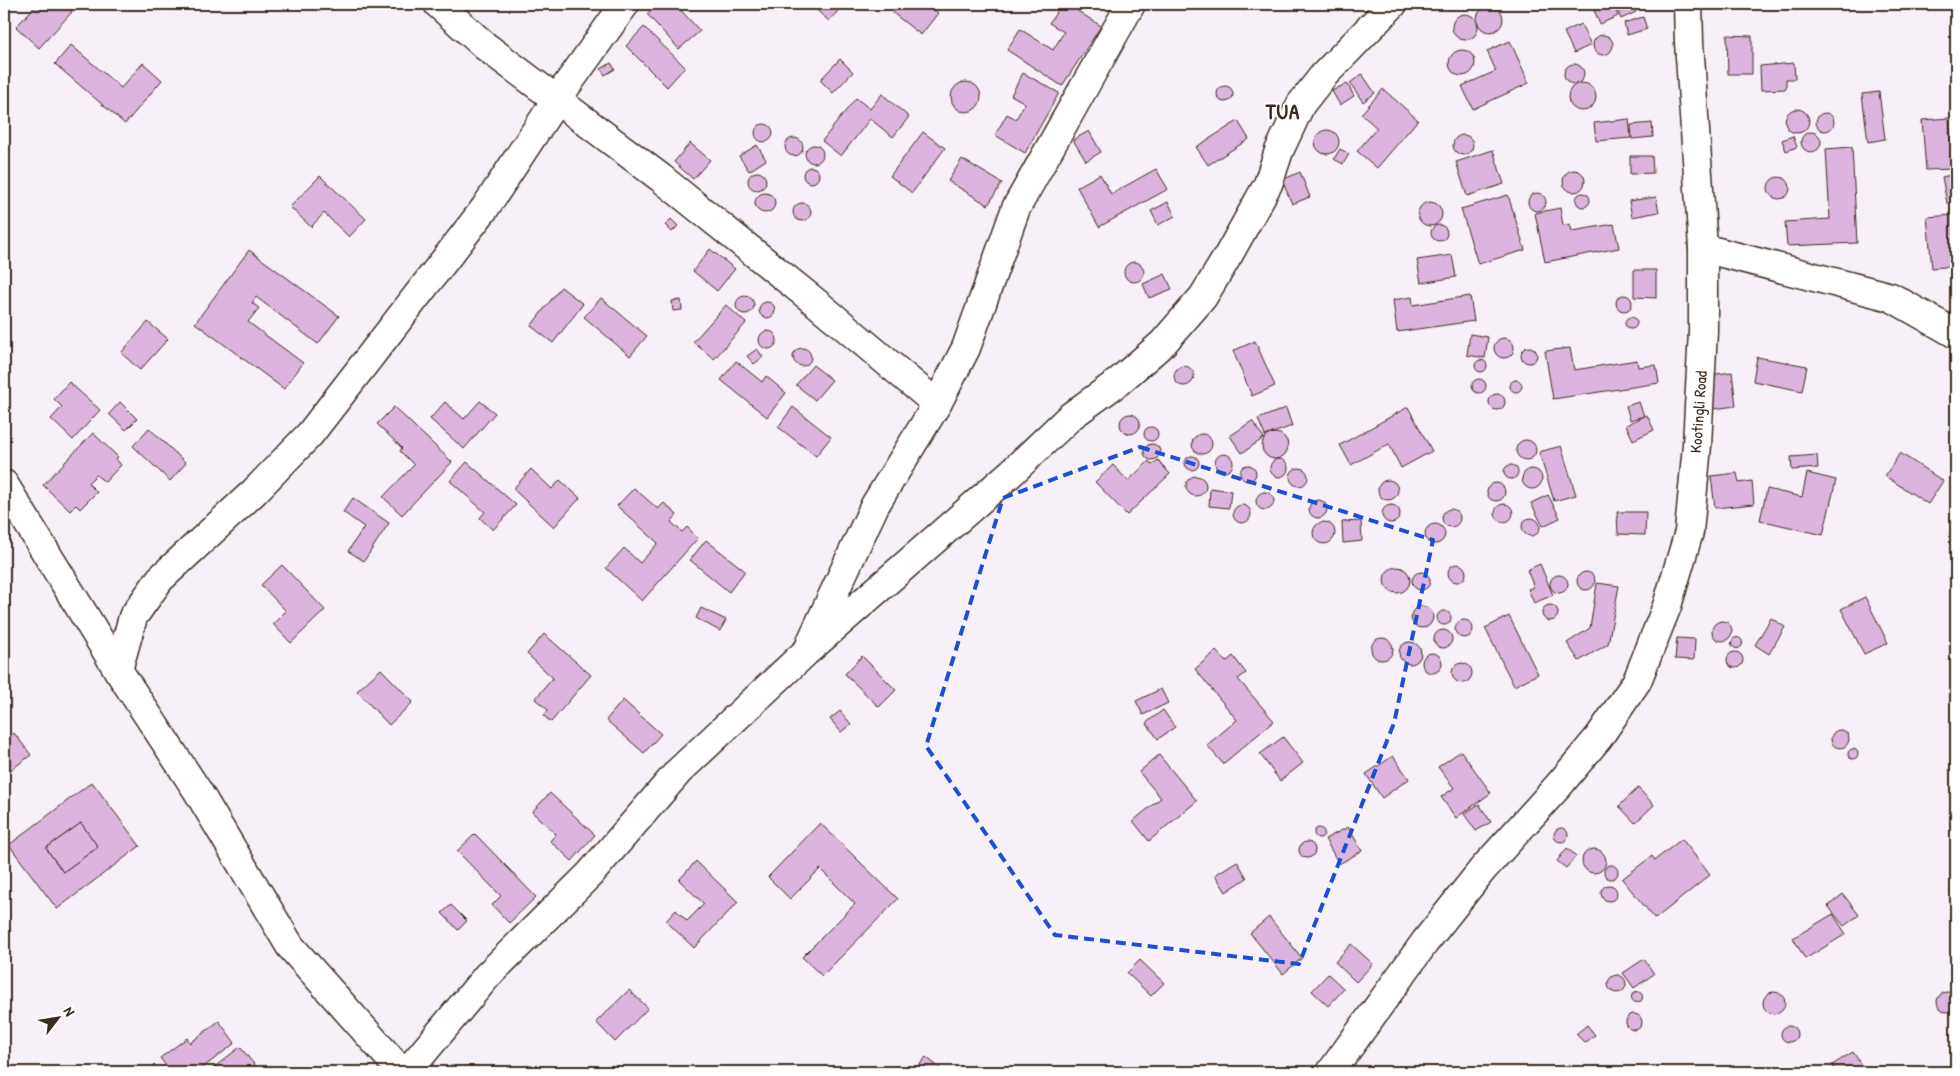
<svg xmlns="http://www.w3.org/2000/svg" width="1960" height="1076" viewBox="0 0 1960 1076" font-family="'Patrick Hand',sans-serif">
<rect width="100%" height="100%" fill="#f8f0f8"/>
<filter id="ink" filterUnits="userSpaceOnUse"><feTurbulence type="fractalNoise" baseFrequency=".02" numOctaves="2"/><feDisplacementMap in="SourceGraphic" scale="10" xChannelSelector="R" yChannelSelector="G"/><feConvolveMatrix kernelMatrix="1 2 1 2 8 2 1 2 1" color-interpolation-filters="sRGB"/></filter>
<g filter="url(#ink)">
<g fill="#dcb5de" stroke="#3b2a1e" fill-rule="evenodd">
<path d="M37 4H63L72 12 39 48 16 27Z"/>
<path d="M658 4H675L700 31 679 49 647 14Z"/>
<path d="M816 4H844L829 21 813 7Z"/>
<path d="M901 4H927L938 13 921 35 893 13Z"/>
<path d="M1062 4H1067L1101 26 1062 86 1007 50 1020 29 1053 50 1064 32 1049 23Z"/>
<path d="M1609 4H1613L1618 16 1600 24 1594 10Z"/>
<path d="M1615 4H1632L1636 12 1621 19Z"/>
<circle cx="1490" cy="19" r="13"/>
<circle cx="1465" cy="27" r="13"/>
<path d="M1643 17 1647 29 1627 35 1624 23Z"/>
<path d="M1581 24 1591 45 1574 53 1564 32Z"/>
<path d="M644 27 685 67 667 87 626 46Z"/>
<path d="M1727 35 1752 36V74H1728Z"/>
<circle cx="1603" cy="45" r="10"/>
<path d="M1510 41 1529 83 1473 109 1462 86 1496 71 1487 51Z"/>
<path d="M71 45 121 88 143 63 162 80 125 124 55 64Z"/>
<circle cx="1462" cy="63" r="13"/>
<path d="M840 59 853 72 833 93 820 80Z"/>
<path d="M611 63 615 69 605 75 601 69Z"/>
<path d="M1794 63 1795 79H1786V89L1761 90 1760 66Z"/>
<circle cx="1574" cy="74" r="10"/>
<path d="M1023 73 1059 93 1025 153 995 135 1007 114 1016 119 1025 103 1011 95Z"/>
<path d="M1362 74 1375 93 1363 102 1350 83Z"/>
<circle cx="966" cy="97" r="15"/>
<path d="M1347 83 1354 96 1340 105 1332 91Z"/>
<circle cx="1582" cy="97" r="14"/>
<circle cx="1225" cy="94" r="8"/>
<path d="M1383 89 1418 120 1377 168 1357 151 1377 128 1361 114Z"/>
<path d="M1879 92 1885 139 1868 142 1862 94Z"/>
<path d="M882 94 909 117 893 137 870 119 841 156 822 141 856 98 870 109Z"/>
<circle cx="1797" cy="121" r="12"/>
<circle cx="1825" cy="122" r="9"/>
<path d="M1949 118 1953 169 1926 170 1922 120Z"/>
<path d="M1629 119 1631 138 1596 141 1594 123Z"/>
<path d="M1238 121 1249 139 1208 165 1196 147Z"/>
<path d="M1652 123 1653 137 1632 139 1631 125Z"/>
<circle cx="764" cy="133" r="9"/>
<circle cx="1327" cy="142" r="12"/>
<path d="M1089 131 1101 152 1086 161 1073 140Z"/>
<path d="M923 132 945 148 912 193 890 176Z"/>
<circle cx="1811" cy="142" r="10"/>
<circle cx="1463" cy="145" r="10"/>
<path d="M1793 136 1797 147 1786 151 1782 140Z"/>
<circle cx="794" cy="147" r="9"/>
<path d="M690 143 710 160 693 179 674 162Z"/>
<path d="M757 145 766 160 749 171 739 156Z"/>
<circle cx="814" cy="154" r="9"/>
<path d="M1852 147 1857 243 1787 246 1785 222 1830 219 1826 149Z"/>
<path d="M1340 149 1349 154 1343 164 1334 159Z"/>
<path d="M1493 150 1504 184 1467 196 1456 162Z"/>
<path d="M1630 156H1652L1653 173 1630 174Z"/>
<path d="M962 159 1002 183 988 205 948 181Z"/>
<circle cx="811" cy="175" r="8"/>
<path d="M1156 169 1168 189 1099 227 1077 187 1100 174 1111 194Z"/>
<circle cx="1574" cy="181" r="11"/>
<circle cx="757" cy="181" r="9"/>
<path d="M1300 172 1310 197 1292 204 1282 180Z"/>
<path d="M1956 174V202L1947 203 1942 177Z"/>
<path d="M320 176 366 219 349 237 324 213 311 227 290 207Z"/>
<circle cx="1779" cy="188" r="11"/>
<circle cx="1537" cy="202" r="9"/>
<circle cx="1583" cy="200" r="7"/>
<circle cx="765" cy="203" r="10"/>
<path d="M1508 195 1525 250 1478 264 1461 209Z"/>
<path d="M1656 197 1659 212 1632 217 1629 201Z"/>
<circle cx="1430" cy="214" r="12"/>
<path d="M1168 202 1175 216 1158 225 1151 211Z"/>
<circle cx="802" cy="212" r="9"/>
<path d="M1560 208 1563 225 1570 224 1572 231 1614 224 1619 248 1545 262 1535 213Z"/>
<path d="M1953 215 1956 266 1932 268 1927 217Z"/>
<path d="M671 219 678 226 672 232 665 225Z"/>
<circle cx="1439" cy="233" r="8"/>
<path d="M710 249 735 269 717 291 693 271Z"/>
<path d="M249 250 339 316 318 344 256 297 252 303 259 308 248 322 303 363 284 389 195 323Z"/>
<path d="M1452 255 1456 277 1421 283 1417 260Z"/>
<circle cx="1134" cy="272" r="10"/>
<path d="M1634 270H1656V298L1634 297Z"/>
<path d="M1165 274 1172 289 1149 298 1143 284Z"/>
<path d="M561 287 583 304 553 343 531 326Z"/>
<circle cx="1624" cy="303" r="8"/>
<circle cx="745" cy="305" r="9"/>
<path d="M1470 296 1474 321 1397 332 1393 300 1412 297 1413 305Z"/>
<path d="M601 298 647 336 630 356 584 317Z"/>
<path d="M681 300 682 310 673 311 672 301Z"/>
<circle cx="767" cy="310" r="8"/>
<path d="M726 305 746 323 714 359 693 342Z"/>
<circle cx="1631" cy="323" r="6"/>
<path d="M148 322 168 339 140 370 121 353Z"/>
<circle cx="768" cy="340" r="9"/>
<path d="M1470 334 1488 337 1485 358 1467 355Z"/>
<circle cx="1504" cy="348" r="10"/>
<path d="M1255 341 1275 386 1252 396 1233 351Z"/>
<circle cx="1529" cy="355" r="8"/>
<circle cx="802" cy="357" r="9"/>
<path d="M1570 348 1574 370 1637 360 1638 367 1656 365 1659 383 1553 399 1545 351Z"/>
<path d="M757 349 763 357 754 364 747 356Z"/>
<path d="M1757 357 1807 366 1802 391 1753 381Z"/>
<circle cx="1481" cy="366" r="6"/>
<path d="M736 361 762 382 766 376 786 393 767 417 721 380Z"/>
<path d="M813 365 832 380 815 400 796 385Z"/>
<circle cx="1184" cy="376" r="10"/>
<path d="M1732 372 1736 406 1713 409 1709 375Z"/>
<circle cx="1479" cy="386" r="7"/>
<circle cx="1516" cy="386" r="6"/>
<path d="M69 382 100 410 73 440 51 419 62 407 54 399Z"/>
<circle cx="1497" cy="402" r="8"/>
<path d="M480 401 495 413 464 449 430 419 445 402 464 419Z"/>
<path d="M120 402 137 419 126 430 109 414Z"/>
<path d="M1639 402 1644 416 1630 420 1626 406Z"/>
<path d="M394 407 452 462 402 515 383 497 414 465 400 451 402 448 377 424Z"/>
<path d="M793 407 831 437 816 456 778 427Z"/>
<path d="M1408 407 1432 451 1401 468 1389 444 1351 465 1340 445Z"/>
<path d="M1286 408 1292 426 1265 436 1258 419Z"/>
<circle cx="1130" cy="424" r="10"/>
<path d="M1647 415 1654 430 1633 440 1626 425Z"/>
<path d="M1252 421 1264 438 1242 453 1230 436Z"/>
<circle cx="1151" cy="434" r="7"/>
<path d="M149 428 186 463 170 481 133 446Z"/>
<path d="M93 433 118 457 116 459 121 465 105 482 96 475 88 483 97 492 80 509 76 505 70 511 43 485Z"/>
<circle cx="1275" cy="446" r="13"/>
<circle cx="1202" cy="444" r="10"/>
<circle cx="1526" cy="450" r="10"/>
<circle cx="1152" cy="452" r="8"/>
<path d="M1561 446 1576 495 1554 501 1539 452Z"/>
<path d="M1900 453 1943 481 1928 504 1885 476Z"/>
<circle cx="1224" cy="463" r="9"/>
<path d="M1817 455 1818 468 1792 470 1791 457Z"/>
<circle cx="1192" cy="463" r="7"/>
<circle cx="1279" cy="468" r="9"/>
<path d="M1158 460 1170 474 1127 515 1095 482 1113 465 1128 481 1149 461 1152 465Z"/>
<path d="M467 462 516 505 493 530 480 518 485 512 450 481Z"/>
<circle cx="1248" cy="473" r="8"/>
<circle cx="1511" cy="472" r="7"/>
<circle cx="1299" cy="477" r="9"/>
<circle cx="1532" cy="479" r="10"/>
<path d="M531 469 552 489 560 480 580 498 554 527 513 489Z"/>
<path d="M1737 473 1739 483 1752 481 1754 504 1715 508 1711 476Z"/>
<path d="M1807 473 1836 480 1823 535 1760 520 1767 489 1802 497Z"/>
<circle cx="1196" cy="486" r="10"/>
<circle cx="1388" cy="490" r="10"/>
<circle cx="1496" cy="492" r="9"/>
<path d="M634 488 658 509 664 503 677 515 671 522 682 532 687 527 698 538 642 601 606 568 624 548 640 563 658 543 617 506Z"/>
<path d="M1210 488 1231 491 1229 508 1209 506Z"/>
<circle cx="1265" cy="501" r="9"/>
<path d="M1548 495 1560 518 1543 526 1531 503Z"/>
<path d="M353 498 389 523 364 561 348 551 364 527 343 512Z"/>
<circle cx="1318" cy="509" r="9"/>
<circle cx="1504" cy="513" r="9"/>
<circle cx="1391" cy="514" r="9"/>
<circle cx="1242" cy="514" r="9"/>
<circle cx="1451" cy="518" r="9"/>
<path d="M1617 512H1646L1645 535 1618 534Z"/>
<circle cx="1531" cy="527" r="9"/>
<path d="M1361 521 1362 541 1343 543 1342 522Z"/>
<circle cx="1324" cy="533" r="11"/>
<circle cx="1435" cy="534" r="10"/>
<path d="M706 540 745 571 729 592 690 560Z"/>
<circle cx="1457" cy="573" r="9"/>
<path d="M1540 564 1553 595 1534 603 1528 589 1534 587 1527 570Z"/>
<path d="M282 565 325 610 291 643 273 624 286 611 261 585Z"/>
<circle cx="1397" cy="580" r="13"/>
<circle cx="1586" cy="581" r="9"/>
<circle cx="1421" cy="581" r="9"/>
<circle cx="1559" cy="584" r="9"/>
<path d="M1597 583 1619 586 1608 644 1579 661 1567 643 1590 628Z"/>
<path d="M1865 597 1888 643 1864 654 1841 609Z"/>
<circle cx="1550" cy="613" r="8"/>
<circle cx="1422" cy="617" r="11"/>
<path d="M701 608 726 620 720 631 696 618Z"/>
<circle cx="1444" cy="618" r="7"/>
<path d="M1509 616 1538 674 1514 686 1485 628Z"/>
<path d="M1771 618 1785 627 1769 654 1755 645Z"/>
<circle cx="1464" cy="629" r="9"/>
<circle cx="1722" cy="631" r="10"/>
<circle cx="1443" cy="639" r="9"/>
<path d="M544 634 591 675 551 722 544 716 548 710 535 699 553 678 527 654Z"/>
<circle cx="1737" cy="643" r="5.5"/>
<path d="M1677 638 1695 639 1694 660 1675 659Z"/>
<circle cx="1382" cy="649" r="11"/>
<circle cx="1410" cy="653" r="11"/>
<path d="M1216 651 1226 662 1233 656 1246 673 1238 679 1274 721 1223 764 1207 745 1237 720 1195 669Z"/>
<circle cx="1735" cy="660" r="8"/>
<circle cx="1432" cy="663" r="10"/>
<path d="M862 656 896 690 879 707 845 674Z"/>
<circle cx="1462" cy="673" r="10"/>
<path d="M381 669 413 702 389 725 357 691Z"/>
<path d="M1161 689 1168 703 1143 715 1136 701Z"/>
<path d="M623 700 661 734 644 753 606 720Z"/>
<path d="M1163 710 1175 727 1158 739 1146 723Z"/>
<path d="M840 711 851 724 841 732 830 719Z"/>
<circle cx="1840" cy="739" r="9"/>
<path d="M14 733 31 755 4 775V741Z"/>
<path d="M1283 737 1303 763 1280 781 1260 754Z"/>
<circle cx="1853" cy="754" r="5"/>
<path d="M1461 751 1491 793 1456 818 1441 797 1454 788 1438 767Z"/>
<path d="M1159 755 1197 801 1149 841 1133 821 1161 798 1139 772Z"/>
<path d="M1393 756 1409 779 1382 798 1366 774Z"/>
<path d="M92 782 140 846 57 909 9 845ZM81 823 98 847 63 872 46 848Z"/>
<path d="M1638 788 1654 805 1635 823 1619 806Z"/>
<path d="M550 793 595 835 572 861 550 841 556 834 532 812Z"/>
<path d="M1479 804 1491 822 1476 831 1464 814Z"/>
<path d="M81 823 98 847 63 872 46 848Z"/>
<path d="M820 823 898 899 822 976 802 957 855 904 820 869 790 899 768 877Z"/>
<path d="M1348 827 1362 851 1339 864 1325 839Z"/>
<circle cx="1319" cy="833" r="5"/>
<circle cx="1561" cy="835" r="7"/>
<path d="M475 834 536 897 509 923 492 905 501 896 457 851Z"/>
<path d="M1682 839 1710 875 1655 919 1622 879 1652 856 1655 860Z"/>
<circle cx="1307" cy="850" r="8"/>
<path d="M1567 848 1576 856 1566 868 1557 861Z"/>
<circle cx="1594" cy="861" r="12"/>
<path d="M696 861 738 902 694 948 666 921 676 910 687 921 704 904 679 880Z"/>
<path d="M1237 861 1247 878 1226 892 1215 875Z"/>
<circle cx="1611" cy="872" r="7"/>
<circle cx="1609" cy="893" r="8"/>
<path d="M1843 894 1859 915 1844 926 1828 906Z"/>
<path d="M451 905 467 921 458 930 442 913Z"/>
<path d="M1833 914 1846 934 1805 959 1793 938Z"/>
<path d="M1269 917 1302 958 1283 974 1250 933Z"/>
<path d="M1351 944 1373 964 1356 982 1335 962Z"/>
<path d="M1644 959 1654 974 1634 988 1623 973Z"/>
<path d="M1140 960 1164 983 1151 996 1127 973Z"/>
<path d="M1328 974 1344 989 1328 1006 1312 991Z"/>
<circle cx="1617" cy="984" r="9"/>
<path d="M629 990 648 1008 615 1042 596 1022Z"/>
<circle cx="1947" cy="1002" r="10"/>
<circle cx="1774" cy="1003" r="11"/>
<circle cx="1637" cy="997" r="5.5"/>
<circle cx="1634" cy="1022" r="8"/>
<path d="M219 1021 235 1043 197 1072H182L179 1069 171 1072 160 1058 187 1038 190 1043Z"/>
<path d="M1587 1025 1595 1035 1585 1043 1576 1034Z"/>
<circle cx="1789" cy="1034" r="8"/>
<path d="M240 1047 258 1069 254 1072H208Z"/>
<path d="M1853 1052 1866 1072H1837L1832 1065Z"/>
<path d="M926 1057 945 1072H914Z"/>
</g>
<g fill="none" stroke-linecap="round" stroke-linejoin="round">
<g stroke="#3b2a1e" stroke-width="31">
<g id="minor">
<path d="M438 4 485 46 661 178 819 305 937 404"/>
<path d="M1703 248 1891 297 1956 334"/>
<path d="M4 484 118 670 197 790 290 946 402 1072"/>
<path d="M811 642 875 505 937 404 966 348 1016 208 1131 4"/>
<path d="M118 670 133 617 160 579 254 492 310 434 485 208 557 99 625 4"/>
<path d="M407 1072 487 976 590 874 679 771 806 652 1011 473 1071 416 1118 382 1163 343 1203 297 1229 254 1268 184 1279 151 1301 104 1323 76 1393 4"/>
<path d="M1331 1072 1425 942 1483 869 1559 785"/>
</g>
</g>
<g stroke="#3b2a1e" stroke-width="31">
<path id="tertiary" d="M1559 785 1599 737 1637 681 1667 606 1689 532 1697 445 1703 331V248L1689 42 1688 4"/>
</g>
<use href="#minor" stroke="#fff" stroke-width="28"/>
<use href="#tertiary" stroke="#fff" stroke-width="28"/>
</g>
</g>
<path fill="none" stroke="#1d4ed8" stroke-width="4" stroke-dasharray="10 6" stroke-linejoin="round" d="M1140 447 1433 540 1394 723 1299 964 1055 935 926 746 1003 498Z"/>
<g text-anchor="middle" stroke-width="4" stroke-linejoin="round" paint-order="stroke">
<g font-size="16" fill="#3b2a1e" stroke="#fff">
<text transform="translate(1698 412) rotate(-86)" y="6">Kootingli Road</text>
</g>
<g font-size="21" font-weight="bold" letter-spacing="1" fill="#3b2a1e" stroke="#fff">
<text x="1283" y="119">TUA</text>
</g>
</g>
<rect width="1960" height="1076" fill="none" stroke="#fff" stroke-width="20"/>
<rect x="10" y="10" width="1940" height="1056" fill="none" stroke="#3b2a1e" stroke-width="2" filter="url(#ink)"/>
<g transform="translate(58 1018) rotate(59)" stroke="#ffffff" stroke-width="4" paint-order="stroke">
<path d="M0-4L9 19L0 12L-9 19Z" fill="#3b2a1e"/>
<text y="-8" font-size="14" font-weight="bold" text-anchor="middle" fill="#3b2a1e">N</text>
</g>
</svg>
